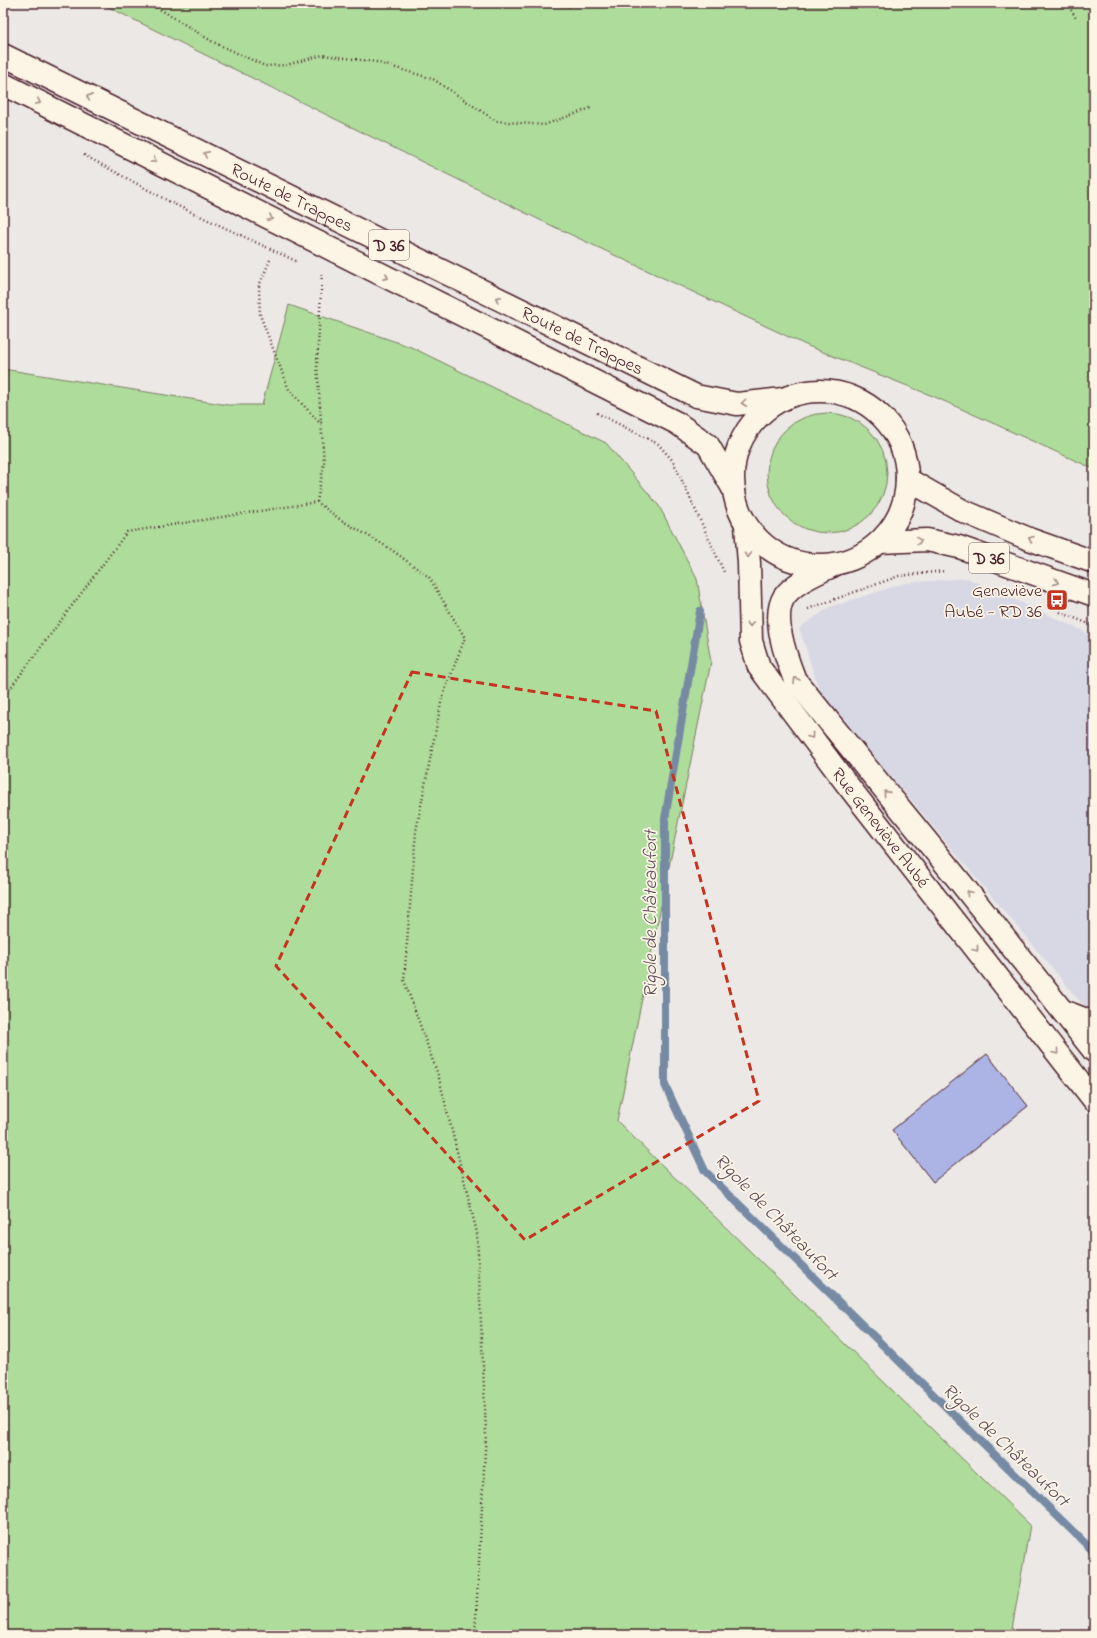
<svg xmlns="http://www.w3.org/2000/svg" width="1097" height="1638" viewBox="0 0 1097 1638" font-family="'Indie Flower',sans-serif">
<rect width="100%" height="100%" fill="#ece8e5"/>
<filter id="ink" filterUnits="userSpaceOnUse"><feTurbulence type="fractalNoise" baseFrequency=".025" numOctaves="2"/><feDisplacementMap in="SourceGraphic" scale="8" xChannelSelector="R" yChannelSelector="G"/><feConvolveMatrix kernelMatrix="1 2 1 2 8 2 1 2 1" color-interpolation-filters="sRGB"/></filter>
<g filter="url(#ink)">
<path fill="#d8d8e5" d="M967 578 1094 636V1018L820 692 799 628 830 607 905 583Z"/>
<g fill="#aedc9b" stroke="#7c7e63">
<path d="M100 3H1094V469L935 397 808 346 544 222Z"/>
<path d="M289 305 411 347 606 443 659 506 697 579 711 662 617 1121 1030 1525 1011 1635H3V369L228 405H262Z"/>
<circle cx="827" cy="473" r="60"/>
</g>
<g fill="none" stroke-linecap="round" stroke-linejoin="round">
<path stroke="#768aa4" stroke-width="8" d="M700 611 665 819V1085L705 1171 1094 1552"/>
</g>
<g fill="#abb4e5" stroke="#4a1f2b">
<path d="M1094 939V950L1090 949Z"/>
<path d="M987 1054 1028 1106 933 1182 892 1130Z"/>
</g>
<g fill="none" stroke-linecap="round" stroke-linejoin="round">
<g stroke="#4a1f2b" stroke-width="25">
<g id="minor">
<path id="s1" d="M746 525 749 563 751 641 759 667 846 783 1094 1100"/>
<path d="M836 564C820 572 794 582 784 597 771 618 787 660 795 680L961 883 1094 1051"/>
<path d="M1063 1011 1094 1023"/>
</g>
</g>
<g stroke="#4a1f2b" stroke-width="25">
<g id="major">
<path id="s2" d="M3 55 696 396 737 404 783 399"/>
<path d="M3 84 677 423 708 445 734 490"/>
<circle cx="820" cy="478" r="87"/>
<path d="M907 479 963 511 1029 539 1094 562"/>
<path d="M880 542 927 540 959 547 1094 595"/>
</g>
</g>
<g stroke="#4a1f2b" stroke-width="2.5" stroke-dasharray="1 3" stroke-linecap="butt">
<path d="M150 3 213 42 265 66 286 65 323 55 376 62 433 79 496 121 544 125 591 108"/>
<path d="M279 3H280"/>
<path d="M557 3 571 7"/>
<path d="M1067 3 1077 20"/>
<path d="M84 155 174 204 296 261"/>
<path d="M270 260 259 286 260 315 289 390 321 424"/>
<path d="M597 413 658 444 673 461 724 572"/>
<path d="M317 502 324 463 317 364 322 273"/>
<path d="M808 609 899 576 944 571"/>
<path d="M1060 612 1094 626"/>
<path d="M3 708 6 694 127 532 317 502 341 520 389 548 429 577 465 638 442 698 416 831 404 980 439 1078 477 1233 486 1432 475 1635"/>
</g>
<use href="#minor" stroke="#fcf5e5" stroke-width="22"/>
<use href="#major" stroke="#fcf5e5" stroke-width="22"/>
</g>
<defs><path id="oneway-chevron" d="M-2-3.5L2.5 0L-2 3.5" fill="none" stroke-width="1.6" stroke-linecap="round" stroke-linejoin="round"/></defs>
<g stroke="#a38a88">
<use href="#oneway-chevron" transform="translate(89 97) rotate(-154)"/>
<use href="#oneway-chevron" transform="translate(38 102) rotate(27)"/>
<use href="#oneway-chevron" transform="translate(206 154) rotate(-154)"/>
<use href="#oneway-chevron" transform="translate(154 160) rotate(27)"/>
<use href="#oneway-chevron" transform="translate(270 218) rotate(27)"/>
<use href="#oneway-chevron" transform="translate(386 277) rotate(27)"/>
<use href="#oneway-chevron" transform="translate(498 299) rotate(-154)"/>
<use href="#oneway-chevron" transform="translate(744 403) rotate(173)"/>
<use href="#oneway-chevron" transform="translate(1031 539) rotate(-159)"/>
<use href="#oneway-chevron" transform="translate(919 541) rotate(-3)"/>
<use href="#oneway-chevron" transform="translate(748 555) rotate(86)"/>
<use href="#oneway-chevron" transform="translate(1056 582) rotate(19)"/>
<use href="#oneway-chevron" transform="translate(750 624) rotate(88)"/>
<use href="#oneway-chevron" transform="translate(796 680) rotate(-121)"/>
<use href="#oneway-chevron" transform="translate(811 736) rotate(53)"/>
<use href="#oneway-chevron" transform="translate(886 793) rotate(-129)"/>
<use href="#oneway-chevron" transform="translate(969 893) rotate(-128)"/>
<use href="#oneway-chevron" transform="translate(976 949) rotate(52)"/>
<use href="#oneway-chevron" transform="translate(1056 1052) rotate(52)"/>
</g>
</g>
<path fill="none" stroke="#c8321e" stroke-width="3" stroke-dasharray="8 5" stroke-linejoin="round" d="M412 672 656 711 759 1101 525 1240 276 966Z"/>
<defs>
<g id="bus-square" transform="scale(1.15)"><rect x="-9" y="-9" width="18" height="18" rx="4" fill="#c8321e" stroke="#fcf5e5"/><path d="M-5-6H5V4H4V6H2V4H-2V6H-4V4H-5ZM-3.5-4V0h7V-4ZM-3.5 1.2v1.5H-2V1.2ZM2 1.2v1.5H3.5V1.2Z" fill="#fff"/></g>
</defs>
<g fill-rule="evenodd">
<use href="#bus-square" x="1057" y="600"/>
</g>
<g text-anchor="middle" stroke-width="3.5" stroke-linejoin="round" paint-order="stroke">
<g fill="#fcf5e5" stroke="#7f5f63" stroke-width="1">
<rect x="369" y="230" width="40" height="30" rx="3"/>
<rect x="969" y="543" width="40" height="30" rx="3"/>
</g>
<g font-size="17" font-weight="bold" fill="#4a1f2b">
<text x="389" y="251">D 36</text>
<text x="989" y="564">D 36</text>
</g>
<g font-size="18" fill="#4a1f2b" stroke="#fcf5e5">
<text dy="6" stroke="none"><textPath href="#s2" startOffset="322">Route de Trappes</textPath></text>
<text dy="6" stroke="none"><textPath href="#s2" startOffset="646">Route de Trappes</textPath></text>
<text dy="6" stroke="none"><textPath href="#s1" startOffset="345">Rue Geneviève Aubé</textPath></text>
</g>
<g font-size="18" fill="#4a1f2b" stroke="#fcf5e5" text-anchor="end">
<text x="1042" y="596">Geneviève<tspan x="1042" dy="21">Aubé - RD 36</tspan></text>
</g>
<g font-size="19" font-style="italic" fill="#5c4c5e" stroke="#fcf5e5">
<text transform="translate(649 914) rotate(-90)" y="7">Rigole de Châteaufort</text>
<text transform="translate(777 1216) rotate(46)" y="7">Rigole de Châteaufort</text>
<text transform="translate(1007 1444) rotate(44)" y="7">Rigole de Châteaufort</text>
</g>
</g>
<rect width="1097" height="1638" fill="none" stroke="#fcf5e5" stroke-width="16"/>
<rect x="8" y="8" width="1081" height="1622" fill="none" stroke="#4a1f2b" stroke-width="1.5" filter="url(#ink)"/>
</svg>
